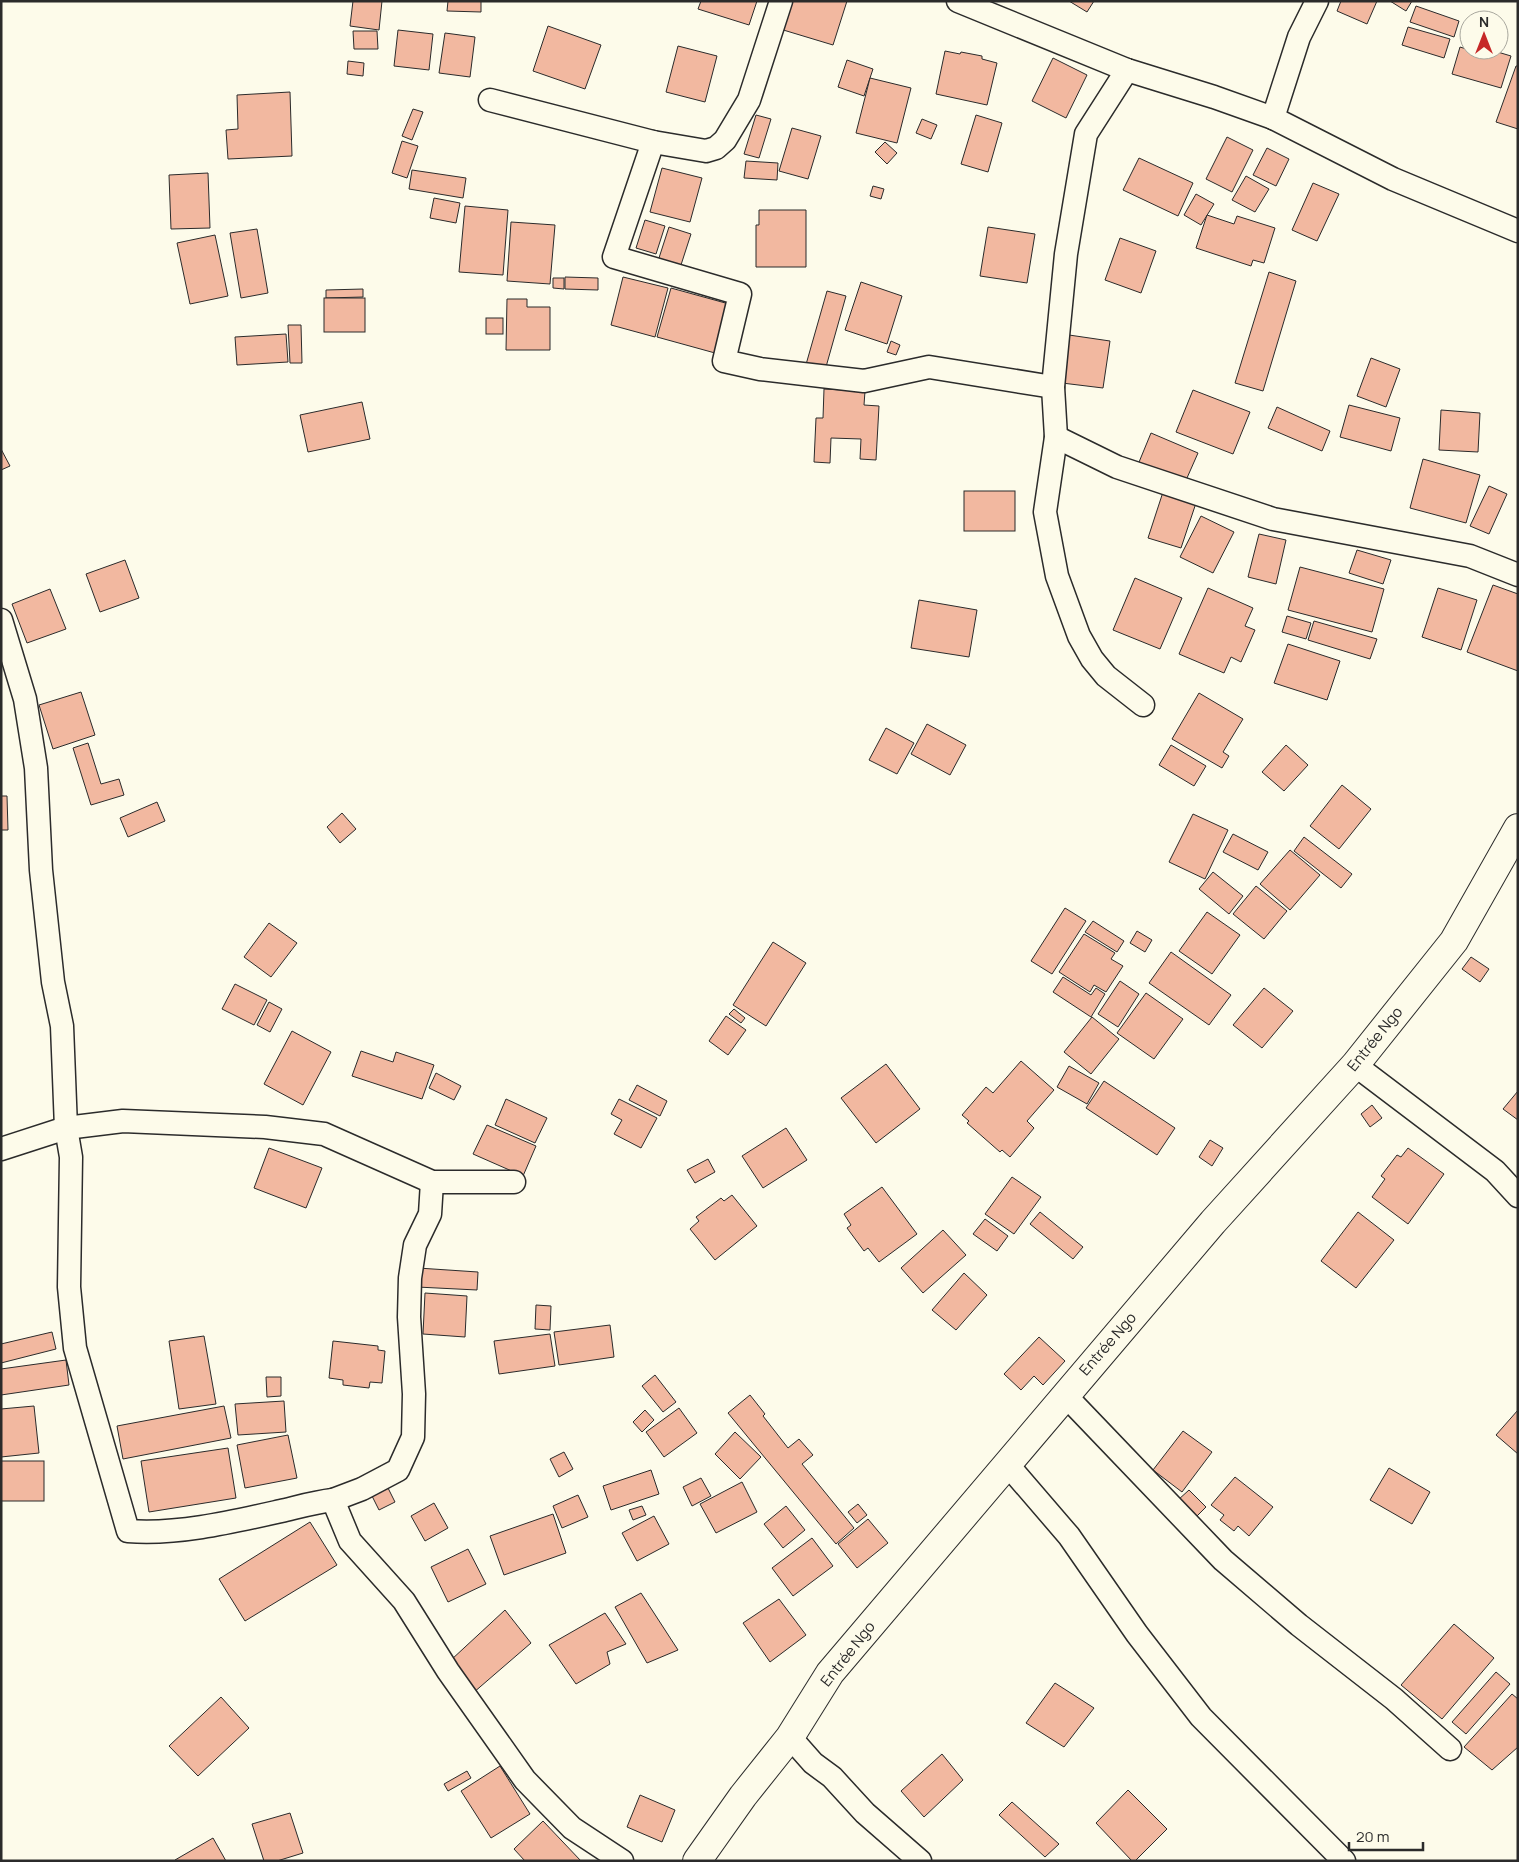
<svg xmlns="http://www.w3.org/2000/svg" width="1519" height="1862" viewBox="0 0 1519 1862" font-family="Manrope,sans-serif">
<rect width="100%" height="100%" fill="#fdfbea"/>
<g fill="#f2b8a0" stroke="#2b2b2b">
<path d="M353 1H382L379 30 350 26Z"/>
<path d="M448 1H481V12L447 11Z"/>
<path d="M701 1H757L749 25 698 9Z"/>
<path d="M789 1H847L833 45 780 29Z"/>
<path d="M1069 1H1094L1087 12Z"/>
<path d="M1341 1H1377L1367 24 1337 11Z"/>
<path d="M1390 1H1412L1406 11Z"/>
<path d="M1416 6 1459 21 1454 37 1410 22Z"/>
<path d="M548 26 601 45 585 89 533 71Z"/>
<path d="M1408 27 1450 39 1444 58 1402 45Z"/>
<path d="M398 30 433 34 429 70 394 66Z"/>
<path d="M353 31H377L378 49H354Z"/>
<path d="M445 33 475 37 470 77 439 73Z"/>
<path d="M678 46 717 56 705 102 666 92Z"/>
<path d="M1460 47 1485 55 1486 50H1491L1511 56 1501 88 1452 74Z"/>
<path d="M945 51 960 54 961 52 982 56V59L997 63 987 105 936 94Z"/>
<path d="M1053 58 1087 75 1066 118 1032 101Z"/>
<path d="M847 60 873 69 864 96 838 87Z"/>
<path d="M348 61 364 63 363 76 347 74Z"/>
<path d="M1516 66H1518V129L1496 122Z"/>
<path d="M870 78 911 88 897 143 856 133Z"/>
<path d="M290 92 292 156 228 159 226 130 238 129 237 95Z"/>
<path d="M413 109 423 112 412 140 402 136Z"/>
<path d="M756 115 771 119 759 158 744 154Z"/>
<path d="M976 115 1002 123 988 172 961 164Z"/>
<path d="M922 119 937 125 931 139 916 133Z"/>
<path d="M792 128 821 136 808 179 779 171Z"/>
<path d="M1227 137 1253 150 1232 192 1206 179Z"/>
<path d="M402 141 418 146 407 178 392 173Z"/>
<path d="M885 142 897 153 887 164 875 152Z"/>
<path d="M1267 148 1289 159 1276 186 1253 175Z"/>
<path d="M1139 158 1193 183 1178 216 1123 190Z"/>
<path d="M746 161 778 163 777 180 744 178Z"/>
<path d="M662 168 702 178 690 222 650 212Z"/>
<path d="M412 170 466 178 463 198 409 189Z"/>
<path d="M208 173 210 228 171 229 169 175Z"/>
<path d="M1246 176 1269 189 1255 212 1232 200Z"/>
<path d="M1313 183 1339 194 1317 241 1292 230Z"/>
<path d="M873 186 884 189 881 199 870 196Z"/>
<path d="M1196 194 1214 204 1201 225 1184 215Z"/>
<path d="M434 198 460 203 456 223 430 218Z"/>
<path d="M465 206 508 210 503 275 459 272Z"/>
<path d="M759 210H806V267H756V225H759Z"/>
<path d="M1207 215 1234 224 1237 216 1275 228 1264 263 1253 260 1251 266 1196 248Z"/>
<path d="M645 220 665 226 656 254 636 248Z"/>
<path d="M511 222 555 225 550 284 507 281Z"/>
<path d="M669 227 691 234 680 268 658 261Z"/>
<path d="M988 227 1035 234 1027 283 980 276Z"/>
<path d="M257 229 268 293 241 298 230 233Z"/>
<path d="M215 235 228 296 190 304 177 243Z"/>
<path d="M1120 238 1156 251 1141 293 1105 280Z"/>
<path d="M1269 272 1296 281 1263 391 1235 383Z"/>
<path d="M565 277 598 278V290L565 289Z"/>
<path d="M623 277 668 288 655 337 611 325Z"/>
<path d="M553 278H564V289L553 288Z"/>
<path d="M861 282 902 296 887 344 845 330Z"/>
<path d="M671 288 729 304 715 353 657 337Z"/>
<path d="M363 289V297L326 298V290Z"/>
<path d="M827 291 846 296 824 374 805 368Z"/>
<rect x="324" y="298" width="41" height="34"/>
<path d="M507 299H527V307H550V350H506Z"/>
<rect x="486" y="318" width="17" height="16"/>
<path d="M288 325H301L302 363H290Z"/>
<path d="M286 334 288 362 237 365 235 337Z"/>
<path d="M1069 335 1110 341 1103 388 1062 383Z"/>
<path d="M891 341 900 345 896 355 887 352Z"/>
<path d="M1371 358 1400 369 1386 407 1357 396Z"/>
<path d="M824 389 865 391 864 405 879 406 876 460 860 459 861 439 831 438 830 463 814 462 816 418H823Z"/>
<path d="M1193 390 1250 412 1233 454 1176 432Z"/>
<path d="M362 402 370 439 308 452 300 415Z"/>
<path d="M1349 405 1400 418 1391 451 1340 437Z"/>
<path d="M1277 407 1330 431 1322 451 1268 428Z"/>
<path d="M1441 410 1480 413 1478 452 1439 450Z"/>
<path d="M1151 433 1198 453 1183 487 1137 467Z"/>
<path d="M1 449 10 466 1 470Z"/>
<path d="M1423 459 1480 475 1466 523 1410 508Z"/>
<path d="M1489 486 1507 494 1489 534 1470 526Z"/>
<rect x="964" y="491" width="51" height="40"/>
<path d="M1163 492 1196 503 1181 548 1148 538Z"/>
<path d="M1201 516 1234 532 1213 573 1180 557Z"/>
<path d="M1259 534 1286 540 1276 584 1248 577Z"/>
<path d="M1357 550 1391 560 1383 584 1349 573Z"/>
<path d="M125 560 139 598 100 612 86 574Z"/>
<path d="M1300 567 1384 589 1372 632 1288 610Z"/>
<path d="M1135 578 1182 598 1160 649 1113 630Z"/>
<path d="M1493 585 1518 594V671L1467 652Z"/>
<path d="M1208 588 1253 608 1245 626 1255 630 1241 662 1231 657 1224 673 1179 654Z"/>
<path d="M1438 588 1477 600 1461 650 1422 637Z"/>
<path d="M50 589 66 629 27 643 12 604Z"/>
<path d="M919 600 977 610 969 657 911 648Z"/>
<path d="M1287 616 1311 623 1306 639 1282 632Z"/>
<path d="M1314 621 1377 639 1370 659 1308 640Z"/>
<path d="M1288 644 1340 661 1327 700 1274 683Z"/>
<path d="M81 692 95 735 53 749 39 705Z"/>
<path d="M1199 693 1243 719 1223 752 1229 756 1222 768 1172 739Z"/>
<path d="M927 724 966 745 950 775 911 754Z"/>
<path d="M886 728 914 743 897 774 869 760Z"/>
<path d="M88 743 101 784 119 779 124 795 91 805 73 748Z"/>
<path d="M1171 745 1206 766 1194 786 1159 765Z"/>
<path d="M1286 745 1308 765 1284 791 1262 772Z"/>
<path d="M1342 785 1371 809 1339 849 1310 826Z"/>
<path d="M1 796H7L8 830H1Z"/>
<path d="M157 802 165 821 128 837 120 818Z"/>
<path d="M342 813 356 829 340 843 327 827Z"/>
<path d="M1193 814 1228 830 1205 879 1169 862Z"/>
<path d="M1233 834 1268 852 1258 870 1223 852Z"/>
<path d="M1304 837 1352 874 1341 888 1294 851Z"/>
<path d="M1290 850 1320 875 1290 910 1260 884Z"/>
<path d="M1213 872 1243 896 1229 914 1199 889Z"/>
<path d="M1256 886 1287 911 1264 939 1233 914Z"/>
<path d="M1065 908 1086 921 1052 974 1031 961Z"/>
<path d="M1207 912 1240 935 1212 974 1179 951Z"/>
<path d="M1093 921 1124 941 1117 952 1085 932Z"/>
<path d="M269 923 297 943 271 977 244 957Z"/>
<path d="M1137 931 1152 940 1145 952 1130 943Z"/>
<path d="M1084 934 1115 953 1111 959 1123 966 1106 992 1094 985 1090 992 1059 972Z"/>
<path d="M773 942 806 963 766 1026 733 1005Z"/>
<path d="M1171 952 1231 995 1209 1025 1149 983Z"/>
<path d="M1471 957 1489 969 1480 982 1462 969Z"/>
<path d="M1063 977 1091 995 1096 988 1105 994 1091 1017 1053 992Z"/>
<path d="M1120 981 1139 994 1118 1027 1098 1014Z"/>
<path d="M235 984 267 1000 254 1025 222 1009Z"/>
<path d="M1264 988 1293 1011 1262 1048 1233 1025Z"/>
<path d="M1146 993 1183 1019 1154 1059 1117 1033Z"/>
<path d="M269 1002 282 1009 270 1032 257 1025Z"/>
<path d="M734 1009 745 1018 741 1023 729 1014Z"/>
<path d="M726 1016 746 1030 728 1055 709 1041Z"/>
<path d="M1092 1017 1119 1039 1091 1074 1064 1052Z"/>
<path d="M292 1031 331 1052 303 1105 264 1084Z"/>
<path d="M361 1051 393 1062 396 1052 434 1065 422 1099 352 1076Z"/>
<path d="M1021 1061 1054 1090 1027 1121 1034 1128 1010 1157 1002 1150 1000 1152 967 1123 969 1121 962 1115 986 1087 993 1093Z"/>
<path d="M886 1064 920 1109 876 1143 841 1098Z"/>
<path d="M1069 1066 1099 1083 1087 1104 1057 1087Z"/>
<path d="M436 1073 461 1086 454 1100 429 1088Z"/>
<path d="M1104 1081 1175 1128 1157 1155 1086 1108Z"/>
<path d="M637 1085 667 1101 660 1116 629 1100Z"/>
<path d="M1518 1091V1120L1503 1109Z"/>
<path d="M506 1099 547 1118 535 1143 495 1125Z"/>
<path d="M619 1099 657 1118 641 1148 614 1134 622 1120 611 1114Z"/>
<path d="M1372 1105 1382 1118 1370 1127 1361 1114Z"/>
<path d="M487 1125 536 1146 523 1176 473 1154Z"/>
<path d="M786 1128 807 1160 763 1188 742 1156Z"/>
<path d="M1210 1140 1223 1148 1212 1166 1199 1157Z"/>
<path d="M269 1148 322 1168 306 1208 254 1188Z"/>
<path d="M1408 1148 1444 1174 1408 1224 1372 1197 1385 1179 1381 1176 1397 1155 1401 1157Z"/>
<path d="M708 1159 715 1172 695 1183 687 1170Z"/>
<path d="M1012 1177 1041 1197 1014 1234 985 1214Z"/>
<path d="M882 1187 917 1234 879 1262 868 1248 864 1251 847 1228 851 1225 844 1214Z"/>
<path d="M732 1195 757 1226 715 1260 690 1229 699 1221 696 1217 721 1198 724 1201Z"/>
<path d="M1040 1212 1083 1247 1073 1259 1030 1224Z"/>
<path d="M1358 1212 1394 1240 1356 1288 1321 1261Z"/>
<path d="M985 1219 1008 1236 997 1251 973 1234Z"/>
<path d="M943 1230 966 1255 923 1293 901 1268Z"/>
<path d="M418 1268 478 1272 477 1290 417 1287Z"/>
<path d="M964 1273 987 1295 956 1330 932 1310Z"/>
<path d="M425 1293 467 1296 465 1337 423 1334Z"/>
<path d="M536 1305 551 1306 550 1330 535 1329Z"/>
<path d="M610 1325 614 1357 559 1365 554 1332Z"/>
<path d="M52 1332 56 1349 1 1363V1344Z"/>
<path d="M550 1334 555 1366 499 1374 494 1341Z"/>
<path d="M204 1336 216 1404 179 1409 169 1341Z"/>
<path d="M1039 1337 1065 1361 1043 1385 1034 1376 1021 1390 1004 1374Z"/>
<path d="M333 1341 378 1346V1350L385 1351 382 1383 370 1382 369 1388 343 1385V1380L329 1378Z"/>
<path d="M66 1360 69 1385 1 1395V1369Z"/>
<path d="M655 1375 676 1402 663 1412 642 1386Z"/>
<path d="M266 1377H281V1396L267 1397Z"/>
<path d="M750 1395 765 1414 763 1416 788 1448 799 1439 813 1455 802 1464 854 1528 836 1544 728 1413Z"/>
<path d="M284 1401 286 1432 238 1435 235 1404Z"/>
<path d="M34 1406 39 1453 1 1457V1409Z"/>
<path d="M224 1406 231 1438 123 1459 117 1426Z"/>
<path d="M679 1408 697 1433 664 1457 646 1432Z"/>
<path d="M645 1410 654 1420 642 1432 633 1422Z"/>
<path d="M1518 1410V1454L1496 1435Z"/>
<path d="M1183 1431 1212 1452 1182 1492 1153 1470Z"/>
<path d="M735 1432 761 1457 740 1479 715 1454Z"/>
<path d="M288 1435 297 1478 245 1488 237 1445Z"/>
<path d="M228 1448 236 1498 149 1512 141 1461Z"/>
<path d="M564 1452 573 1469 559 1477 550 1459Z"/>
<rect x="1" y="1461" width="43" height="40"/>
<path d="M1389 1468 1430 1492 1412 1524 1370 1500Z"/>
<path d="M651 1470 659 1494 611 1510 603 1486Z"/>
<path d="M1235 1477 1273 1507 1249 1536 1238 1526 1234 1531 1220 1520 1224 1515 1211 1505Z"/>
<path d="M701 1478 711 1496 692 1506 683 1487Z"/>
<path d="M742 1482 757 1512 716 1533 700 1504Z"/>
<path d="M388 1488 395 1502 379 1510 372 1496Z"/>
<path d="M1189 1490 1206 1507 1196 1517 1178 1500Z"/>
<path d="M578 1495 588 1517 562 1528 553 1506Z"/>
<path d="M434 1503 448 1528 425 1541 411 1516Z"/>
<path d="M858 1504 867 1515 857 1523 848 1512Z"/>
<path d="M642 1506 646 1515 633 1520 629 1510Z"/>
<path d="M786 1506 805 1530 783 1548 764 1524Z"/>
<path d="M553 1514 566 1553 504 1575 490 1536Z"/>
<path d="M654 1516 669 1544 637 1561 622 1533Z"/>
<path d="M868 1519 888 1543 857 1568 838 1544Z"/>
<path d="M310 1522 337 1565 245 1621 219 1579Z"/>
<path d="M812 1538 833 1566 793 1596 772 1568Z"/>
<path d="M468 1549 486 1584 448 1602 431 1567Z"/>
<path d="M641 1593 678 1650 647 1663 615 1607Z"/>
<path d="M779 1599 806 1635 770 1662 743 1623Z"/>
<path d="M505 1610 531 1643 473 1693 451 1660Z"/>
<path d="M605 1613 626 1644 607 1652 610 1664 576 1684 549 1645Z"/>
<path d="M1454 1624 1494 1658 1442 1719 1401 1685Z"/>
<path d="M1496 1672 1510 1684 1466 1734 1452 1722Z"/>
<path d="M1055 1683 1094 1708 1064 1747 1026 1723Z"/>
<path d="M1512 1694 1518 1699V1747L1492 1770 1464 1747Z"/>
<path d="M221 1697 249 1728 198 1776 169 1746Z"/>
<path d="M942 1754 963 1780 924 1817 901 1791Z"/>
<path d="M500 1766 530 1814 491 1838 461 1791Z"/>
<path d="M467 1771 471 1778 448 1791 444 1784Z"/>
<path d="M1128 1790 1167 1829 1135 1861H1132L1096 1823Z"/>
<path d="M640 1795 675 1810 662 1842 627 1827Z"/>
<path d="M1012 1802 1059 1844 1045 1857 999 1815Z"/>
<path d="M290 1813 303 1853 277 1861H264L252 1824Z"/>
<path d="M543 1821 581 1861H525L514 1849Z"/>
<path d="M213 1838 226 1861H175V1860Z"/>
</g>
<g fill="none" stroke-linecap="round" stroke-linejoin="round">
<g stroke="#2b2b2b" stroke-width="25">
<g id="street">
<path d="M958 1 1127 70 1214 97 1273 118 1393 179 1518 231"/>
<path d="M1127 70 1086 134 1066 254 1053 387 1056 437 1045 512 1057 576 1079 636 1092 659 1106 676 1143 705"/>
<path d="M490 100 653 142 706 151 716 148 725 140 749 100 781 1"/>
<path d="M1273 118 1299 37 1317 1"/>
<path d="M653 142 614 257 740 294 724 361 760 369 864 381 929 367 1053 387"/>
<path d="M1056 437 1117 467 1273 519 1470 556 1518 575"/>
<path d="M1 620 25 699 36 768 41 870 53 982 62 1026 66 1128 71 1157 69 1287 75 1348 128 1531C177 1535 232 1522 281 1511 298 1507 315 1502 333 1500L350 1541 404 1601 448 1671 525 1780 572 1828 622 1861"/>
<path d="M1355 1065 1495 1171 1518 1196"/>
<path d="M1 1149 66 1128 123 1121 265 1127 324 1134 432 1182H514"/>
<path d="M1065 1395 1223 1560 1299 1625 1394 1699 1450 1749"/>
<path d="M1007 1464 1069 1536 1137 1634 1201 1717 1344 1861"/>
<path d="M333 1500 362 1489 398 1470 413 1437 414 1394 409 1317 410 1278 415 1245 430 1214 432 1182"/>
<path d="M790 1737 813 1763 832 1777 865 1813 920 1861"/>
</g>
</g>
<g stroke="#2b2b2b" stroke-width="30">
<path id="secondary" d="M697 1861 743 1796 790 1737 830 1673 1213 1222 1355 1065 1454 941 1518 828"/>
</g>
<use href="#street" stroke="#fdfbea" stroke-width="22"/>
<use href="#secondary" stroke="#fdfbea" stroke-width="28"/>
</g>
<g text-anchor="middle" stroke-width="4" stroke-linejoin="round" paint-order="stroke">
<g font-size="15" fill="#2b2b2b" stroke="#fdfbea">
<text transform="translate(1375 1039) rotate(-51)" y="5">Entrée Ngo</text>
<text transform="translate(1108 1344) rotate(-49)" y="5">Entrée Ngo</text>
<text transform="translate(848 1654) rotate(-52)" y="5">Entrée Ngo</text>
</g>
</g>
<rect width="1519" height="1862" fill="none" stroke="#2b2b2b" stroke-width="5"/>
<g transform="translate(1484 35)"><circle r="24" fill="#fdfbea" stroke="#a9a89e"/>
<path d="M0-4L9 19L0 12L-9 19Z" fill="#c62828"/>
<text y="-8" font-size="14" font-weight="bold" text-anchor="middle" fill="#2b2b2b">N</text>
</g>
<path d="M1349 1842v8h74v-8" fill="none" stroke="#2b2b2b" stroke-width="2.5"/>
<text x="1356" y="1842" font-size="15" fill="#2b2b2b" stroke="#fdfbea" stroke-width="4" paint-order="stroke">20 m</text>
</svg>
